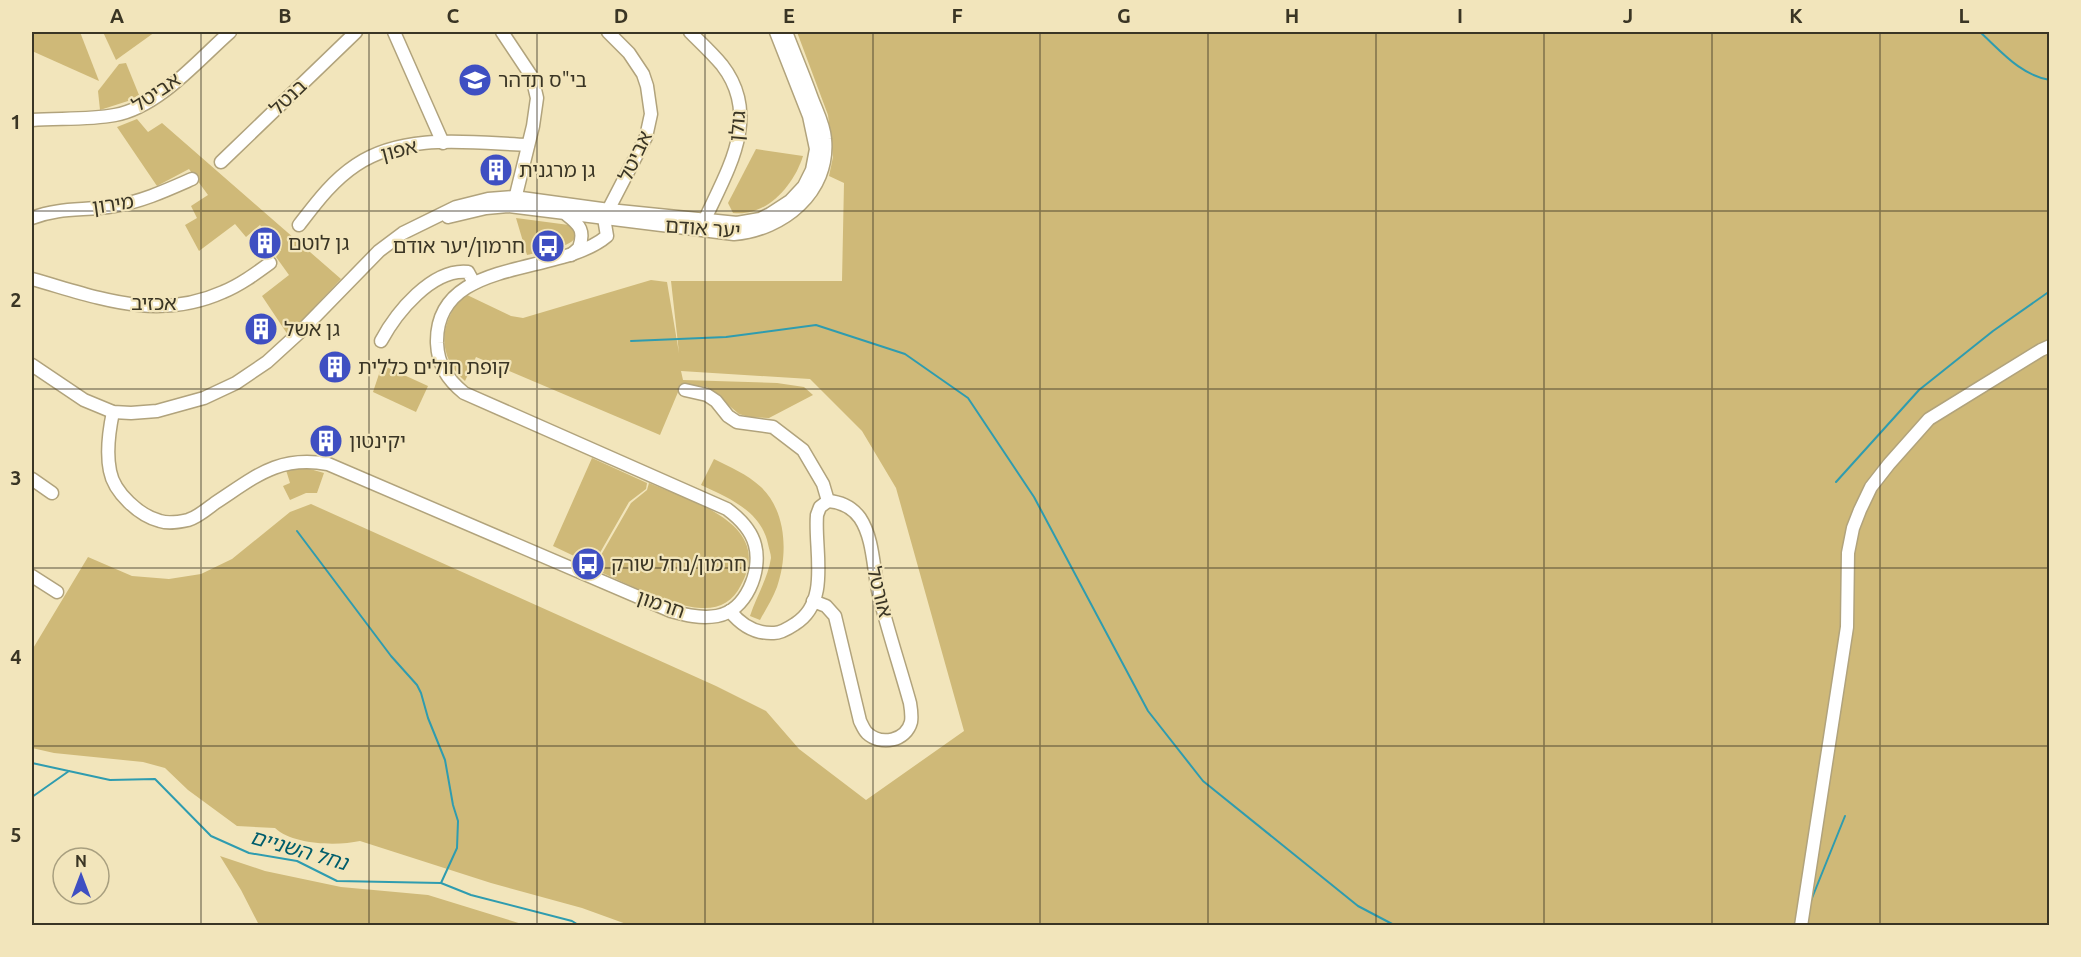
<svg xmlns="http://www.w3.org/2000/svg" width="2081" height="957" viewBox="0 0 2081 957" font-family="Ubuntu,'Noto Sans Hebrew',sans-serif">
<rect width="100%" height="100%" fill="#f2e5bb"/>
<g fill="#cfb978">
<path d="M32 32H80L99 81 32 51Z"/>
<path d="M103 32H155L116 60Z"/>
<path d="M797 32H2049V925H629L582 908 491 883 360 841C337 846 293 845 275 828L237 826 188 790 165 768 143 762 54 753 32 748V650L88 557 132 576 169 579 201 574 232 559 290 512 311 504 716 686 766 711 799 749 866 800 964 731 896 488 862 431 810 379 681 371 683 380 777 383 804 387 813 395 769 418 749 417 739 414 707 387 681 385 660 435 476 357 465 381C435 355 440 320 465 294L511 316 523 318 651 280 667 282 679 353 671 281H842L844 183 829 176 833 157 828 115Z"/>
<path d="M126 63 139 95 128 101 100 110 98 91 119 64Z"/>
<path d="M137 119 148 132 162 123 341 279 288 335 262 296 289 275 276 257 281 250 260 225 246 237 235 224 199 251 185 225 197 218 191 206 208 195 189 169 157 186 117 127Z"/>
<path d="M756 149 803 156C794 185 767 217 733 213L728 203Z"/>
<path d="M516 218 569 225C595 245 539 252 527 255Z"/>
<path d="M382 365 428 386 416 412 373 392Z"/>
<path d="M592 458 647 483 646 489 629 502 593 565 553 546Z"/>
<path d="M714 459C730 467 747 474 761 487 787 512 788 555 777 587 773 598 766 609 760 620L750 616C756 597 768 578 771 558 771 554 769 549 768 544 761 511 729 498 701 485Z"/>
<path d="M297 468 310 469 324 473 317 493H306L290 500 283 486 290 483 286 470Z"/>
<path d="M649 483C690 501 775 523 741 585 733 602 719 609 701 608 667 606 625 582 593 569L631 503 647 490Z"/>
<path d="M220 856 265 871 341 887 428 895 525 925H259L241 890Z"/>
</g>
<g fill="none" stroke-linecap="round" stroke-linejoin="round">
<g stroke="#2f9caf" stroke-width="2">
<path d="M1980 32C2001 51 2020 75 2050 80"/>
<path d="M631 341 726 337 816 325 905 354 968 398 1034 497 1148 711 1203 781 1358 906 1396 926"/>
<path d="M1836 482 1919 390 1993 331 2050 291"/>
<path d="M297 531 391 656 417 685 421 693 428 718 445 760 453 805 458 821 457 848 441 883"/>
<path d="M32 763 110 780 155 779 211 836 249 853 297 861 337 881 441 883 471 895 572 921 580 926"/>
<path d="M32 797 69 771"/>
<path d="M1810 903 1845 816"/>
</g>
<g stroke="#b1a37c" stroke-width="15">
<g id="minor">
<path d="M394 32 443 143"/>
<path d="M502 32 532 77 537 98 533 126 514 203"/>
<path d="M690 32C701 43 712 53 722 65 764 119 724 175 701 228"/>
<path d="M32 120C59 118 88 120 115 115 159 107 198 60 230 32"/>
<path d="M221 162 356 32"/>
<path d="M567 215C580 225 585 231 579 248L571 255"/>
<path d="M448 217 486 208 508 206 734 234C783 230 830 192 825 139 824 124 816 110 811 96 803 74 794 53 786 32"/>
<path d="M32 218C60 207 84 211 114 206 141 202 167 190 192 179"/>
<path d="M299 225C316 203 332 181 356 165 405 132 473 143 528 145"/>
<path d="M32 279C97 297 156 322 223 292 240 285 255 274 270 263"/>
<path d="M381 341C396 313 432 268 468 272L474 283"/>
<path d="M32 365 84 400 113 412 131 413 157 411 204 398 236 383 267 362 301 331 379 251 403 233 456 207 488 199 514 197 609 210 737 223 760 219 770 214 790 201 804 186 812 170 816 149 809 116 776 32"/>
<path d="M685 390 707 395 716 401 728 416 737 422 773 427 803 450 823 484 828 501"/>
<path d="M113 412C109 431 106 452 110 471 114 493 140 516 160 521 169 524 179 522 188 520 198 517 207 509 215 503 255 477 278 455 328 464L671 611C685 615 701 619 717 616 746 611 762 571 755 545 751 529 739 518 727 509L464 393C447 379 438 365 437 343 435 256 559 277 607 236L604 218 646 137 651 114 647 86 643 74 629 53 608 32"/>
<path d="M32 479 52 493"/>
<path d="M32 576 57 592"/>
<path d="M813 601 826 606 835 616 860 721C862 725 864 730 867 733 881 746 906 741 911 722 912 716 911 709 910 703 900 667 888 631 879 595 873 570 874 539 860 518 852 507 841 502 828 501"/>
<path d="M730 611C741 625 755 634 774 633 781 633 789 628 795 624 831 602 814 550 817 515L820 507 828 501"/>
<path d="M1801 926 1847 627 1848 553 1853 528 1860 510 1871 487 1889 464 1929 419 2041 350 2050 346"/>
</g>
</g>
<use href="#minor" stroke="#fff" stroke-width="12"/>
</g>
<path fill="none" stroke="#3a3524" stroke-width="1.5" stroke-opacity="0.55" d="M201 32V926M369 32V926M537 32V926M705 32V926M873 32V926M1040 32V926M1208 32V926M1376 32V926M1544 32V926M1712 32V926M1880 32V926M32 211H2050M32 389H2050M32 568H2050M32 746H2050"/>
<defs>
<g id="school-disc" transform="scale(1.725)"><circle r="9.5" fill="#3f4fc2" stroke="#f2e5bb"/><path d="M0-5L7-2L0 1L-7-2ZM-4 1L0 2.5L4 1V4Q0 6-4 4Z" fill="#fff"/></g>
<g id="building-disc" transform="scale(1.725)"><circle r="9.5" fill="#3f4fc2" stroke="#f2e5bb"/><path d="M-4-6H4V6H1V3H-1V6H-4ZM-2.5-4.3h1.7v1.8h-1.7ZM.8-4.3h1.7v1.8H.8ZM-2.5-1h1.7V.8h-1.7ZM.8-1h1.7V.8H.8Z" fill="#fff"/></g>
<g id="bus-disc" transform="scale(1.725)"><circle r="9.5" fill="#3f4fc2" stroke="#f2e5bb"/><path d="M-5-6H5V4H4V6H2V4H-2V6H-4V4H-5ZM-3.5-4V0h7V-4ZM-3.5 1.2v1.5H-2V1.2ZM2 1.2v1.5H3.5V1.2Z" fill="#fff"/></g>
</defs>
<g fill-rule="evenodd">
<use href="#school-disc" x="475" y="80"/>
<use href="#building-disc" x="496" y="170"/>
<use href="#building-disc" x="265" y="243"/>
<use href="#bus-disc" x="548" y="246"/>
<use href="#building-disc" x="261" y="329"/>
<use href="#building-disc" x="335" y="367"/>
<use href="#building-disc" x="326" y="441"/>
<use href="#bus-disc" x="588" y="564"/>
</g>
<g text-anchor="middle" stroke-width="4.5" stroke-linejoin="round" paint-order="stroke">
<g font-size="20" fill="#3a3524" stroke="#f2e5bb" text-anchor="start">
<text x="498" y="87">בי"ס תדהר</text>
<text x="519" y="177">גן מרגנית</text>
<text x="288" y="250">גן לוטם</text>
<text x="525" y="253" text-anchor="end">חרמון/יער אודם</text>
<text x="284" y="336">גן אשל</text>
<text x="358" y="374">קופת חולים כללית</text>
<text x="349" y="448">יקינטון</text>
<text x="611" y="571">חרמון/נחל שורק</text>
</g>
<g font-size="20" fill="#3a3524" stroke="#f2e5bb">
<text transform="translate(156 92) rotate(-34)" y="7">אביטל</text>
<text transform="translate(288 97) rotate(-44)" y="7">בנטל</text>
<text transform="translate(737 126) rotate(-85)" y="7">גולן</text>
<text transform="translate(399 150) rotate(-14)" y="7">אפון</text>
<text transform="translate(635 156) rotate(-65)" y="7">אביטל</text>
<text transform="translate(113 204) rotate(-8)" y="7">מירון</text>
<text transform="translate(703 228) rotate(4)" y="7">יער אודם</text>
<text x="154" y="310">אכזיב</text>
<text transform="translate(880 592) rotate(76)" y="7">אורטל</text>
<text transform="translate(661 604) rotate(19)" y="7">חרמון</text>
</g>
<g font-size="21" font-style="italic" fill="#005d6b" stroke="#f2e5bb">
<text transform="translate(299 850) rotate(16)" y="7">נחל השניים</text>
</g>
</g>
<rect width="2081" height="957" fill="none" stroke="#f2e5bb" stroke-width="66"/>
<g transform="translate(81 876)"><circle r="28" fill="#f2e5bb" stroke="#a89f7f" stroke-width="1.5"/>
<path d="M0-4.5L10 22L0 15L-10 22Z" fill="#3f4fc2"/>
<text y="-9" font-size="16" font-weight="bold" text-anchor="middle" fill="#3a3524">N</text>
</g>
<rect x="33" y="33" width="2015" height="891" fill="none" stroke="#3a3524" stroke-width="2"/>
<g font-size="20" text-anchor="middle" font-weight="bold" fill="#3a3524">
<text x="117" y="23">A</text>
<text x="285" y="23">B</text>
<text x="453" y="23">C</text>
<text x="621" y="23">D</text>
<text x="789" y="23">E</text>
<text x="957" y="23">F</text>
<text x="1124" y="23">G</text>
<text x="1292" y="23">H</text>
<text x="1460" y="23">I</text>
<text x="1628" y="23">J</text>
<text x="1796" y="23">K</text>
<text x="1964" y="23">L</text>
<text x="16" y="129">1</text>
<text x="16" y="307">2</text>
<text x="16" y="485">3</text>
<text x="16" y="664">4</text>
<text x="16" y="842">5</text>
</g>
</svg>
